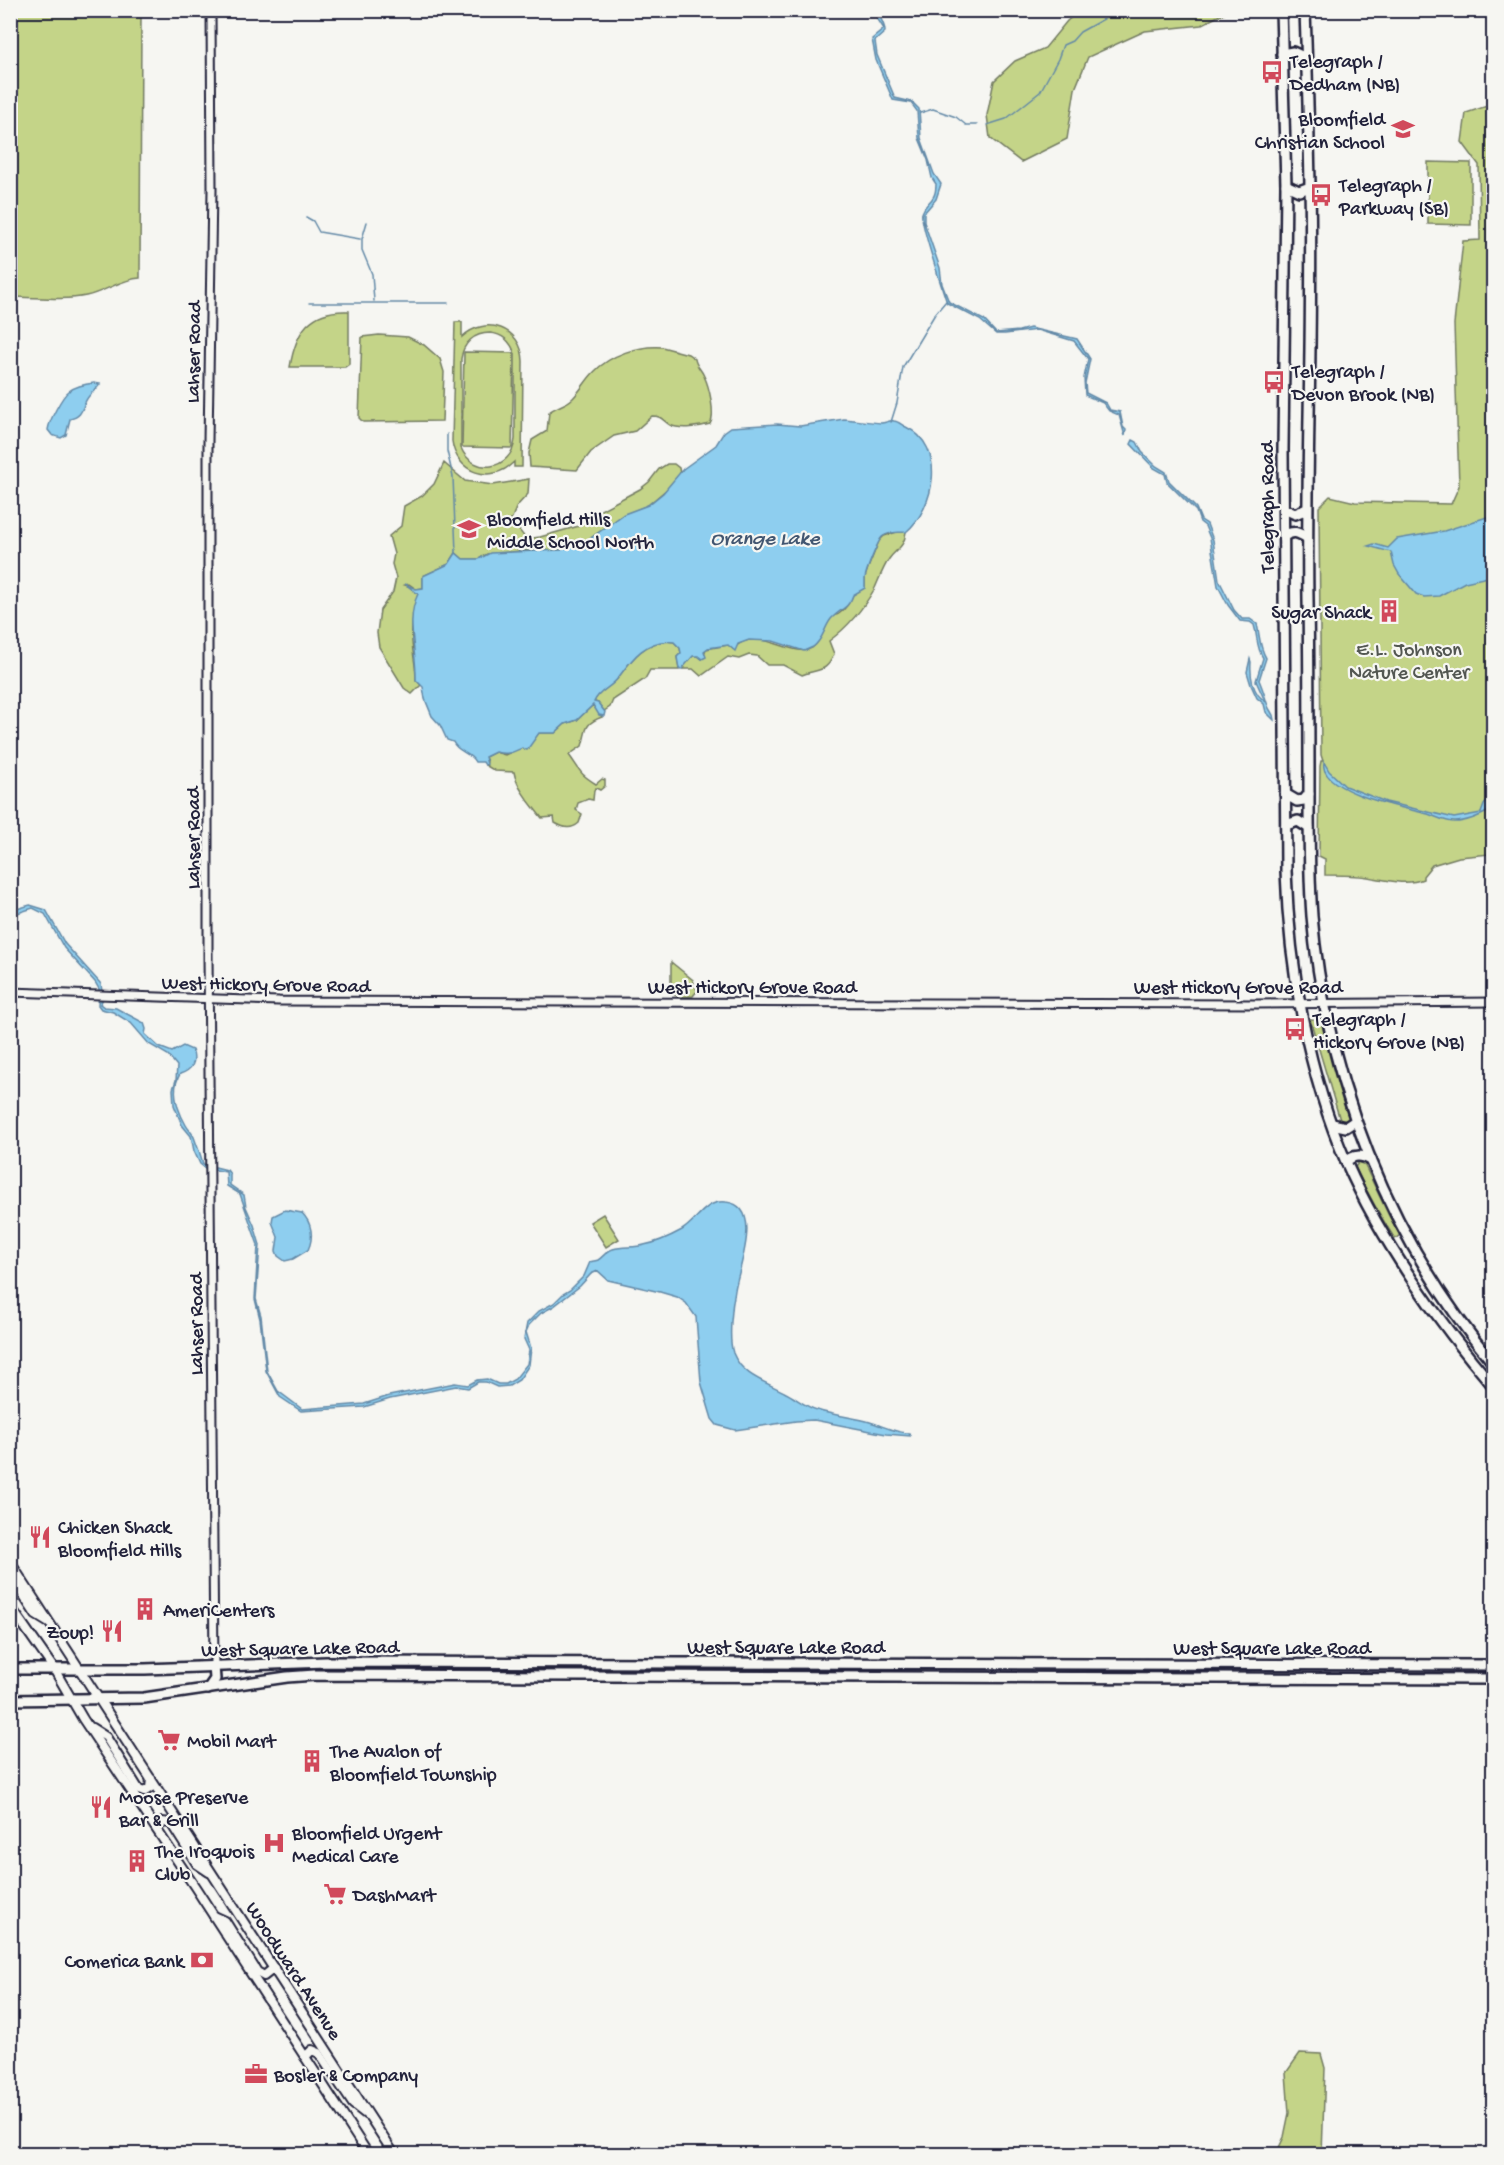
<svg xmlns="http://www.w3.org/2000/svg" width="1504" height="2165" viewBox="0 0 1504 2165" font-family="'Gochi Hand',sans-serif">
<rect width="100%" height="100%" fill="#f6f6f2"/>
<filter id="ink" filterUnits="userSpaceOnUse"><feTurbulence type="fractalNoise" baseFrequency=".0167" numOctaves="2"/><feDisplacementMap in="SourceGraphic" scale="12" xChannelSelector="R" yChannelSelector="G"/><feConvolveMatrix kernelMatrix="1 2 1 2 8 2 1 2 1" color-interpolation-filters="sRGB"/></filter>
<g filter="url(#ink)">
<g fill="#c4d488" stroke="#737b62" stroke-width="1.5" fill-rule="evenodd">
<path d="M1080 10 1228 11 1201 25 1145 31 1088 57 1075 89 1067 139 1021 162 990 138 987 115 994 81 1015 61 1045 48 1067 21Z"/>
<path d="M10 11H141L140 278C121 279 105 292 86 296 63 301 35 297 11 297Z"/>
<path d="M1493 104V884L1490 854 1459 857 1432 865 1423 876V879C1406 886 1386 880 1368 877 1354 875 1339 875 1325 875V859L1319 856 1320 766 1321 761H1323L1321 755 1319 507 1330 496 1355 502 1451 504 1459 486 1454 324 1463 241 1480 240 1479 165 1462 142 1466 113Z"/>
<path d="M1428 162 1471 163V225L1428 224Z"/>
<path d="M349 311V364L345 367H290C296 331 310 309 349 311Z"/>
<path d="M455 322H462V337C485 315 522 327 523 361L522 467H514V462C491 485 456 473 452 441ZM490 333C503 334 511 342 515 354V439C512 471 473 476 461 448V359C463 343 474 333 490 333Z"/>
<path d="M379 335 408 337 424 345 440 359 444 372 442 421 363 422 359 418 362 337Z"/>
<path d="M662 347 688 354 695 359C696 366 701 369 704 376 709 386 716 415 710 424 700 427 680 430 670 425 662 420 662 416 652 416L635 431 614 436 591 452 577 470 530 467 529 453 532 440 547 431 549 412C557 406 566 405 573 398 581 390 586 380 594 372 610 355 639 345 662 347Z"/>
<path d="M464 352 514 353 512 448 462 447Z"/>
<path d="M444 463 465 481 493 485 529 479 528 494 517 506 511 520 526 539 540 537 579 526 593 514 640 489 649 482 659 469 667 464H674L679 468 680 474 667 489 648 505 622 516 588 540 574 546 554 551 533 550 487 554 479 559H463L456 553 449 564 423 576V588L416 589 409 584 405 585 411 587 418 594C413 609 411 625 412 642 413 656 416 665 416 680L421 685 412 694 404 688 379 647 377 633 380 610 393 592 396 578 392 564 394 554 389 536 401 526 404 506 422 496 434 484Z"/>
<path d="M897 532H906C904 548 897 548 889 559 884 566 879 579 875 588 863 609 848 627 829 641L834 654C826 674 818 668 802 675L783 665H767L757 656 749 655 739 659 728 657 701 676 693 669H683L686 662 693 656H698L702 659 706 649 728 645 733 649C757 623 794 660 812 648 823 640 823 627 832 617 836 613 835 617 840 613 845 609 851 601 853 595L865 587V577L868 568 879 541 884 536Z"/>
<path d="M667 641 674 642 680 648 681 653 677 657 679 670H650L645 679 613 700 610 707 604 711 598 703 594 702C597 692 610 687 617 679 630 662 641 643 667 641Z"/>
<path d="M593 705 602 717C583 724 587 730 582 746L569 755C581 771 578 773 596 784L602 779 605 780V786L600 790 596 788 594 790 593 800 588 799 578 803 576 810 582 814 579 823C571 830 564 828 555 823L554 817 542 818C531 804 517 789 514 772L495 771 485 765 487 762 485 757 495 752 505 755 522 747 539 733H555L565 724 577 720Z"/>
<path d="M671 962 693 980 697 991 693 996 679 997 673 994 671 989Z"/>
<path d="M1310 1019H1323L1334 1067 1350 1116 1349 1122 1343 1123 1340 1120Z"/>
<path d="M1359 1162 1365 1166 1389 1216 1400 1235 1395 1239C1380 1216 1367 1192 1355 1167Z"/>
<path d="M603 1214 619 1239 606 1247 590 1222Z"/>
<path d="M1300 2053 1321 2054 1325 2068 1322 2154H1276L1284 2137 1289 2113 1286 2073Z"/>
</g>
<g fill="#8eceef" stroke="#6389a7" stroke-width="1.5">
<path d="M876 11H879C879 19 885 23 885 32L875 41 877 55 895 98 912 102 919 109 921 138 934 174 941 184 936 199 924 213V222L940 268 942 284 949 302 984 320 996 333 1019 331 1030 328 1077 339 1090 359 1085 383 1086 393 1106 403 1110 410 1120 412 1123 427 1126 430 1125 436 1119 415 1109 411 1103 403 1085 395 1084 378 1088 359 1074 341 1037 330 1005 334H996L980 320 947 303C943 290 919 221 922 213 926 200 936 203 936 184L932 178 928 160 919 138 917 111 911 103 893 100 876 60 872 39 884 29 877 18Z"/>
<path d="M94 383 100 384C97 389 93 391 89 396 81 405 85 416 70 419L66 435 61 438 52 435 48 430C49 421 62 396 69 391 76 386 86 384 94 383Z"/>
<path d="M844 419C856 420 868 422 881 423 885 423 890 420 894 421 898 421 903 426 906 427 947 446 935 508 906 532 898 532 888 532 882 537 878 541 866 571 865 578 865 581 865 584 865 588L853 595C850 607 838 611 831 619 824 628 823 640 813 647 811 648 806 650 804 651L773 641 749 640 738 644 735 651 728 645 708 648 704 651 706 657 702 659 698 656H693L681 670 679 669 677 657 681 653 680 648 674 642C646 638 631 660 618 678 611 688 598 691 594 702L598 703 605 712 604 716 599 715 593 705 577 720 565 724 555 733H539L527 750 522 748C511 753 507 755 495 752L485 757 487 764 485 765 483 762H475C471 753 457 752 453 742L447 740 440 725 432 716 425 699 423 687 416 680C417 652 405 620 418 594L405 584 416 589 423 588V576L449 564 456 553 463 559H479L490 553 561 550 588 540 624 514 648 505 663 493 683 469 716 445 724 432 731 427 777 424 800 426Z"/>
<path d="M1133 440 1137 442 1142 452 1156 466 1166 472 1169 481 1196 508 1201 520 1207 524 1213 540 1219 580 1234 610 1242 619H1250L1257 624C1260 637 1259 646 1266 658L1259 680C1263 689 1265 697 1268 706 1270 712 1274 713 1274 720L1266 712 1264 704 1257 698 1251 685 1247 672 1250 659 1251 662C1250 675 1252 693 1265 701L1256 681 1263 658C1256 646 1258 638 1254 625L1250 622 1240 621 1228 605 1218 586 1210 538 1205 526 1200 522 1196 511 1167 482 1165 474 1154 468 1131 444Z"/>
<path d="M1493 515V576L1465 582 1439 596 1424 597 1416 594 1399 574 1394 565 1391 552 1368 546 1374 544 1388 548 1397 539 1444 531Z"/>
<path d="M1324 762 1329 771 1345 786 1386 802 1454 818 1481 813 1484 805 1493 794V809C1482 815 1468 822 1455 822 1445 822 1437 817 1428 814 1408 809 1317 792 1324 762Z"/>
<path d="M30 905 46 910 65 944 101 984 103 999 100 1004 104 1007 116 1008 144 1023 146 1029 145 1034 159 1047 172 1052 183 1046 192 1050C197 1062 192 1070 180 1074 171 1089 177 1109 186 1125 188 1129 192 1132 194 1137 197 1146 201 1155 203 1164L227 1170 230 1174V1185L244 1195 246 1207 254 1225 260 1245 256 1299 261 1316 267 1371 278 1391 302 1409 364 1404 389 1396 455 1383 468 1385 477 1380 487 1379 498 1384H506L515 1379 527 1364 529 1350 524 1339 527 1323 539 1311 554 1303 563 1294 570 1290 584 1276 590 1262C592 1261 596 1261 598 1260 603 1257 606 1251 613 1249 623 1246 634 1248 644 1245 657 1243 671 1236 682 1230 697 1221 706 1199 726 1202 765 1206 738 1269 735 1290 732 1305 728 1338 733 1353 742 1376 766 1382 786 1393 796 1398 806 1407 817 1410 835 1416 853 1417 870 1422 883 1426 897 1433 909 1433L910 1436 886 1434 814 1420 796 1421 735 1430 717 1425 712 1419 701 1382 696 1317 686 1303 677 1297 660 1292 608 1280 598 1271 591 1274 580 1286 554 1306 541 1313 529 1325 526 1332 531 1348 529 1365 519 1380 509 1386 497 1387 486 1382H478L468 1388 456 1386 390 1399 364 1407 301 1411 280 1397 266 1371 260 1319 255 1299 258 1245 240 1194 227 1186 226 1172 205 1168 200 1164 194 1151 191 1136 182 1125 174 1105 173 1089 176 1080 177 1066 168 1055 149 1044 131 1023 113 1012 101 1009 98 1005 99 989 95 982 64 948 45 914 33 908 11 915 10 911Z"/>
<path d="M285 1210 302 1213C312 1223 314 1237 308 1250L293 1259 285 1261 278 1256 276 1251 278 1237 272 1222 273 1216Z"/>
</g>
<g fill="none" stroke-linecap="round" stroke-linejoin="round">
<g stroke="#6389a7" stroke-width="1.5">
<path d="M920 113 933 109 956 117 966 125H977"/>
<path d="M987 125 1006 119 1040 92 1058 59 1063 45 1072 41 1080 32 1109 16 1141 12 1157 16 1190 10"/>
<path d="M306 217 313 221 319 232 360 239"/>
<path d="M367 222 362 239V250L372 274 374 301"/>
<path d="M309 303H448"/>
<path d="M891 422 897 403 903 367 935 314 946 301"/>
<path d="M447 434V451L453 477 456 553"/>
</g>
<g stroke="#22223b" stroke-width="11">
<g id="secondary">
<path d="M211 10 212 190 208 441V954L214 1666"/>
<path d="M10 992 279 1001 1257 1004 1494 1002"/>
</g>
</g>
<g stroke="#22223b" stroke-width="12">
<g id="primary">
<path d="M10 1562 394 2154"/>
<path d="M10 1575 36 1615 49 1623"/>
<path d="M10 1606 54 1669 83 1719 195 1887 368 2154"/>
<path d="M92 1728 106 1737 139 1790 144 1792 150 1788 151 1779"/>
<path d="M157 1829 162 1822 171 1823 197 1864 209 1872"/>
<path d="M214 1916 225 1921 257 1972 264 1976 274 1968"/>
<path d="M305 2057 312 2050 319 2053 353 2104 367 2115"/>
</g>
</g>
<g stroke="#22223b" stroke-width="14">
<g id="highway">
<path d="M1281 10 1286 185 1283 449 1286 871C1289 968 1308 1075 1347 1164 1381 1241 1439 1323 1494 1387"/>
<path d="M1305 10C1307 69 1309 127 1310 186 1313 324 1306 462 1308 600 1309 665 1309 731 1309 797 1309 836 1309 876 1312 916 1326 1079 1388 1238 1494 1364"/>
<path d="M1282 54 1293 52 1306 58"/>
<path d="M1286 185 1299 191 1310 187"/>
<path d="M1284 509 1295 514 1307 509"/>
<path d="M1284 536C1293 530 1298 532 1307 538"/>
<path d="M1285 794 1297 801 1304 800 1309 794"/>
<path d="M1286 825 1298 821 1309 828"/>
<path d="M1332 1124 1346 1127 1355 1121"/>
<path d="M1346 1162C1354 1154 1361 1155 1371 1160"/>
<path d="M10 1669H145L326 1662 1494 1665"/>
<path d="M208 1689 215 1679 214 1666"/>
<path d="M10 1700 144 1698 287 1677 315 1675 1494 1679"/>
</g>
</g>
<use href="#secondary" stroke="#f6f6f2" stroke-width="7"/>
<use href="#primary" stroke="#f6f6f2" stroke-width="8"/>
<use href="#highway" stroke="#f6f6f2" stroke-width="9"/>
</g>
</g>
<defs>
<g id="bus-bare" transform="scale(1.8)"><path d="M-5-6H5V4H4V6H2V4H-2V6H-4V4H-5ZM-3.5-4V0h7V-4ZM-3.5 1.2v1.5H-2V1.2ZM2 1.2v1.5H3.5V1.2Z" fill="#d1495b" stroke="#f6f6f2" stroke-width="2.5" paint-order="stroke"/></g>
<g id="school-bare" transform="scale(1.8)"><path d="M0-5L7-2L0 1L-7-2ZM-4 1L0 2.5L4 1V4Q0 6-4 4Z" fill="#d1495b" stroke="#f6f6f2" stroke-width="2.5" paint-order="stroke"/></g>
<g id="building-bare" transform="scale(1.8)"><path d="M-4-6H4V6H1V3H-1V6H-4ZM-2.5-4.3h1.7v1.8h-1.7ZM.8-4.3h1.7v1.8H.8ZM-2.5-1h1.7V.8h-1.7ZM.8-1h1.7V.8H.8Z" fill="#d1495b" stroke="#f6f6f2" stroke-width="2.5" paint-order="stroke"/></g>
<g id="restaurant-bare" transform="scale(1.8)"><path d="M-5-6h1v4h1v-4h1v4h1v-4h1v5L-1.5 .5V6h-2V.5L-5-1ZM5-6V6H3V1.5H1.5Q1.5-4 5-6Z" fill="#d1495b" stroke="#f6f6f2" stroke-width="2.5" paint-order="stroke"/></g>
<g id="supermarket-bare" transform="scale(1.8)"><path d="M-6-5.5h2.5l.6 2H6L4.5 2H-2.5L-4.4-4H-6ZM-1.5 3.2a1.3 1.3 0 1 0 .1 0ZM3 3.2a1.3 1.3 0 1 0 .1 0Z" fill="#d1495b" stroke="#f6f6f2" stroke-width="2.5" paint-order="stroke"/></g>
<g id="hospital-bare" transform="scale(1.8)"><path d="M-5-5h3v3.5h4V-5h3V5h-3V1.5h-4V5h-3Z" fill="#d1495b" stroke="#f6f6f2" stroke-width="2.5" paint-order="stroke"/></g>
<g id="bank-bare" transform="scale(1.8)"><path d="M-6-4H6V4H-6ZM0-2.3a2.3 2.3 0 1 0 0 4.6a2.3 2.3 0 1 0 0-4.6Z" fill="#d1495b" stroke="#f6f6f2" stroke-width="2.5" paint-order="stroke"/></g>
<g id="office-bare" transform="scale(1.8)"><path d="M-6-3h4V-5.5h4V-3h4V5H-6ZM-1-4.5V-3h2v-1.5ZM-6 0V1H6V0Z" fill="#d1495b" stroke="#f6f6f2" stroke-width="2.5" paint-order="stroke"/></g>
</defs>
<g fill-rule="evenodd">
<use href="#bus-bare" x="1272" y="72"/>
<use href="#school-bare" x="1403" y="129"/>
<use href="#bus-bare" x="1321" y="195"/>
<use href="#bus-bare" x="1274" y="382"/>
<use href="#school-bare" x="469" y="529"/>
<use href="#building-bare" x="1389" y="611"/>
<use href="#bus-bare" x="1295" y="1029"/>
<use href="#restaurant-bare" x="40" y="1537"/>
<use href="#building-bare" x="145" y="1609"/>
<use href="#restaurant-bare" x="112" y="1631"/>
<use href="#supermarket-bare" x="169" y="1740"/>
<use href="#building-bare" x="312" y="1761"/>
<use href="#restaurant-bare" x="101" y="1807"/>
<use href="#hospital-bare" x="274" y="1843"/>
<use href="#building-bare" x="137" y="1861"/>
<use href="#supermarket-bare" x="335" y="1894"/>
<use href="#bank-bare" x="202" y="1960"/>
<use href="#office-bare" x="256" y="2074"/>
</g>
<g text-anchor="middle" stroke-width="4.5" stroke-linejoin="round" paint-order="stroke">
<g font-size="20" fill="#22223b" stroke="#f6f6f2" text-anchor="start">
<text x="1290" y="67">Telegraph /<tspan x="1290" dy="23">Dedham (NB)</tspan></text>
<text x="1385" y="125" text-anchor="end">Bloomfield<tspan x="1385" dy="23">Christian School</tspan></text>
<text x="1339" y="191">Telegraph /<tspan x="1339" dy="23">Parkway (SB)</tspan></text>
<text x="1292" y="377">Telegraph /<tspan x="1292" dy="23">Devon Brook (NB)</tspan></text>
<text x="487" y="525">Bloomfield Hills<tspan x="487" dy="23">Middle School North</tspan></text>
<text x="1371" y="618" text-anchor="end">Sugar Shack</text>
<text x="1313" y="1025">Telegraph /<tspan x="1313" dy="23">Hickory Grove (NB)</tspan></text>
<text x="58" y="1533">Chicken Shack<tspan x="58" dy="23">Bloomfield Hills</tspan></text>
<text x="163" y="1616">AmeriCenters</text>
<text x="94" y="1638" text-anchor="end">Zoup!</text>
<text x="187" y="1747">Mobil Mart</text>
<text x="330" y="1757">The Avalon of<tspan x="330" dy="23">Bloomfield Township</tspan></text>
<text x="119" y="1803">Moose Preserve<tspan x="119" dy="23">Bar &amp; Grill</tspan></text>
<text x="292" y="1839">Bloomfield Urgent<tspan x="292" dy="23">Medical Care</tspan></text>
<text x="155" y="1857">The Iroquois<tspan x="155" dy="23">Club</tspan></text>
<text x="353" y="1901">DashMart</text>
<text x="184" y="1967" text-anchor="end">Comerica Bank</text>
<text x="274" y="2081">Bosler &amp; Company</text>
</g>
<g font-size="20" fill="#22223b" stroke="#f6f6f2">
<text transform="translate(192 352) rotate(-89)" y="7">Lahser Road</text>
<text transform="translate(1266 507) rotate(-90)" y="7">Telegraph Road</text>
<text transform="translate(192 838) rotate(-90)" y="7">Lahser Road</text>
<text transform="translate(266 983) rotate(1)" y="7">West Hickory Grove Road</text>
<text x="752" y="993">West Hickory Grove Road</text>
<text x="1238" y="993">West Hickory Grove Road</text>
<text transform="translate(195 1324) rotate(-90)" y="7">Lahser Road</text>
<text x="786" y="1653">West Square Lake Road</text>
<text transform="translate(300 1647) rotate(-1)" y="7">West Square Lake Road</text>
<text x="1272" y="1654">West Square Lake Road</text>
<text transform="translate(295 1970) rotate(57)" y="7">Woodward Avenue</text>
</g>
<g font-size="20" fill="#535752" stroke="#f6f6f2">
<text x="1409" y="655">E.L. Johnson<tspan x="1409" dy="23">Nature Center</tspan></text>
</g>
<g font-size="21" font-style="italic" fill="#425671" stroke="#f6f6f2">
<text x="765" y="544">Orange Lake</text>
</g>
</g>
<rect width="1504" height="2165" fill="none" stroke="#f6f6f2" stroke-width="36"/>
<rect x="18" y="18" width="1468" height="2129" fill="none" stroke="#22223b" stroke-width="2" filter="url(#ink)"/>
</svg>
